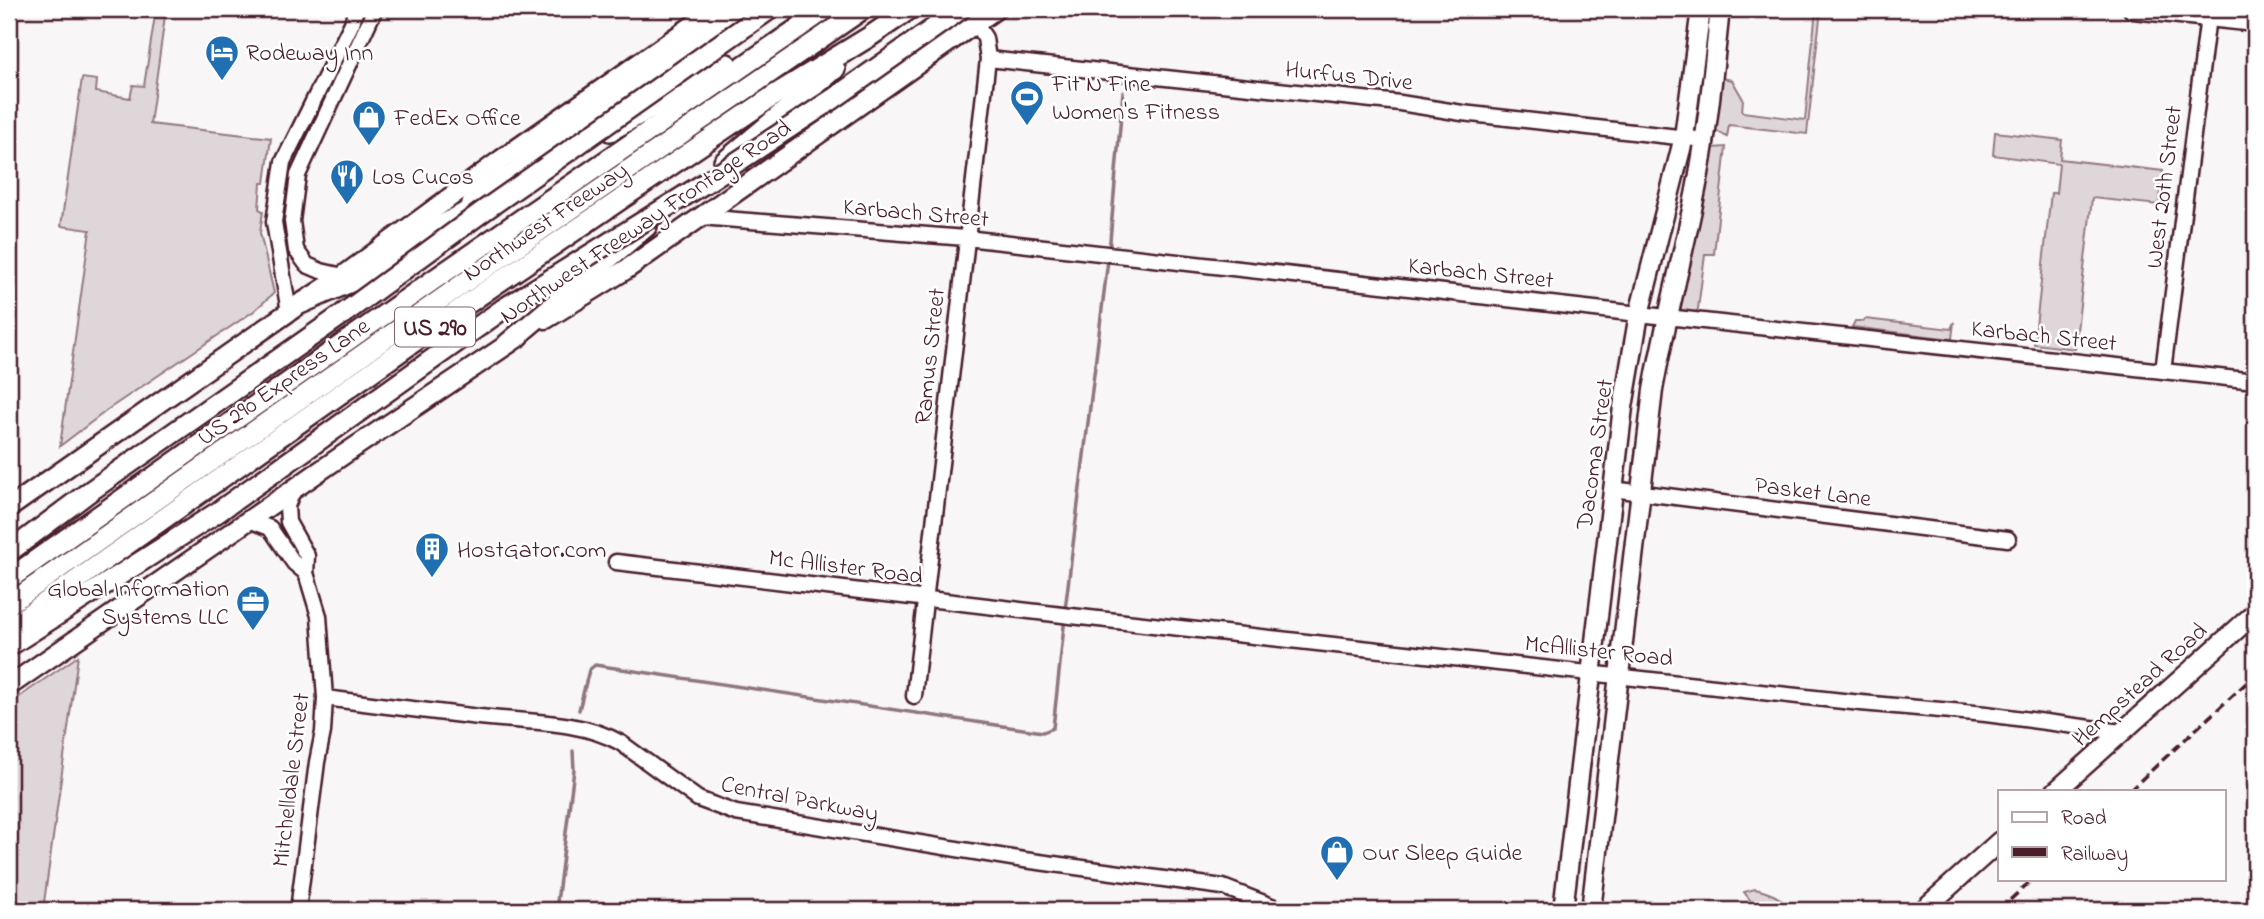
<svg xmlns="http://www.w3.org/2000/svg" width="2264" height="919" viewBox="0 0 2264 919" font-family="'Indie Flower',sans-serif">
<rect width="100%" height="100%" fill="#f8f6f7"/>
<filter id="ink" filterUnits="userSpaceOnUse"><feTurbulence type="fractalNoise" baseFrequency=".0143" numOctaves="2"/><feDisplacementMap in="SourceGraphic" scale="14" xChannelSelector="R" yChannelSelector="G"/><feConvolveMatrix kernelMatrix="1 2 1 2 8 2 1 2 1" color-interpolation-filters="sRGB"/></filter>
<g filter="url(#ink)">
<g fill="#ded6d9" stroke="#947a82" stroke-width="2">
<path d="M156 9H166L150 124 271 138 265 183H261L259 209 263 211 260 233 274 293 254 311 110 408 60 446 90 230 61 226 82 78 97 80 96 92 130 98 133 85 144 86Z"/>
<path d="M1816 9H1821L1807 134 1729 125 1727 137 1713 129 1721 78 1732 80 1743 99 1742 112 1805 120Z"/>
<path d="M1995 132 2062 140 2060 159 2163 171 2159 205 2092 198 2075 349 2034 344 2051 193H2056L2059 164 1993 155Z"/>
<path d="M1726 147 1714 254H1705L1698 309 1696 312 1681 310 1675 304 1712 148Z"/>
<path d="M1865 319 1951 329 1954 322 1952 339 1852 327 1855 321H1864Z"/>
<path d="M78 656 43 910H9V704Z"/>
<path d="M1755 889C1768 892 1784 897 1788 910H1754L1756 908 1744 892Z"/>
</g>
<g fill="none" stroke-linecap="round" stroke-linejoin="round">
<g stroke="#8f747b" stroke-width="3.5">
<path d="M1109 252 1123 92"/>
<path d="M1065 610 1108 260"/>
<path d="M579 710 589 670 595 665 1043 732 1053 728 1065 617"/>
<path d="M556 910 574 770 573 751"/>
</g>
<g stroke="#4a1f2b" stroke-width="19">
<g id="minor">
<path d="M988 59 1400 103 1462 113 1705 140"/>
<path d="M700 217 966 238 1639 314 2255 381"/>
<path d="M343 276 321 271 307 265 296 250 292 221 298 175 375 9"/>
<path d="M289 312 274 222 283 162 352 23 356 9"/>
<path d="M2163 371 2209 9"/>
<path d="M294 488 287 506 288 522 307 556 306 573 319 616 325 698 323 732 317 762 298 910"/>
<path d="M1612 489 2008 539"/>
<path d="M249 520 270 528 294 563 306 573"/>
<path d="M616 562 1071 616 1861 703 1986 714 2121 732"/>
<path d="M914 696 988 59 985 38 975 23"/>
<path d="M325 698C377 705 428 711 479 717 525 722 580 720 621 743L698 799 736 813 1024 860 1223 887 1282 910"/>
</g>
</g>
<g stroke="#4a1f2b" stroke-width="23">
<g id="major">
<path d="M2133 9 2255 22"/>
<path d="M546 319 627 269 996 9"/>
<path d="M9 508 300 304 343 276 502 159 716 9"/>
<path d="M9 686 343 455 520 336"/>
<path d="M2056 791 2255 613"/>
<path d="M1563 910 1623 407 1639 314 1684 137 1701 9"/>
<path d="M1591 910 1653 390C1666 317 1686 246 1699 174 1709 120 1714 64 1720 9"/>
<path d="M1923 910 2000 841"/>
</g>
</g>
<g stroke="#4a1f2b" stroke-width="24">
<g id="highway">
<path d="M610 131 727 64"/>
<path d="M724 162 835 69"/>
<path d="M472 203 741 9"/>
<path d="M300 304 353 281 437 228 486 201"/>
<path d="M507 344 647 226"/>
<path d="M9 552 89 492 343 314"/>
<path d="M9 579 432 281 826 9"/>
<path d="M9 604 471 278 863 9"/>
<path d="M9 628 490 288 776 94 869 37 910 9"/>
<path d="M9 646 218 512 503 309"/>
</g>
</g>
<use href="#minor" stroke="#fff" stroke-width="14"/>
<use href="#major" stroke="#fff" stroke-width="18"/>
<use href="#highway" stroke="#fff" stroke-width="19"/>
<g stroke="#4a1f2b" stroke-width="3.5" stroke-dasharray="10 5" stroke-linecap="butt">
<path d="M2129 791 2255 675"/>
<path d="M1999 910 2033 879"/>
</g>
<g stroke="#4a1f2b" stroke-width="24" stroke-linecap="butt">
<g id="highway-bridge">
<path d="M503 309 705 183 833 99 961 9"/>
<path d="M343 314 482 212 770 9"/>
</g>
</g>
<use href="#highway-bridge" stroke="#fff" stroke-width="19"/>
</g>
</g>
<defs>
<g id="hotel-pin" transform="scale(1.75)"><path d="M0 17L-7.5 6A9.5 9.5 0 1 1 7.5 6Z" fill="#1f6fb2" stroke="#fff"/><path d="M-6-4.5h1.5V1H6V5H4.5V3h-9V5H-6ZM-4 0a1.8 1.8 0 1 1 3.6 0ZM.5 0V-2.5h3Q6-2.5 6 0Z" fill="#fff"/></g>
<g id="stadium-pin" transform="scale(1.75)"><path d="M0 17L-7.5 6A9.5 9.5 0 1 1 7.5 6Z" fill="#1f6fb2" stroke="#fff"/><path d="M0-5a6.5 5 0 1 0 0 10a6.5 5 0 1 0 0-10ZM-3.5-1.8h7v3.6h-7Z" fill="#fff"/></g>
<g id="shop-pin" transform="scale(1.75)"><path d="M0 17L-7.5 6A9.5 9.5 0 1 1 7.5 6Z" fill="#1f6fb2" stroke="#fff"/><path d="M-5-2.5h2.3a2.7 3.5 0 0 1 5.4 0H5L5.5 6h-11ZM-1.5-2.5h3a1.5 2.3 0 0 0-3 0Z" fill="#fff"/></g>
<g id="restaurant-pin" transform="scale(1.75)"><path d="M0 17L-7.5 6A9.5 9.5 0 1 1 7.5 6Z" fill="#1f6fb2" stroke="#fff"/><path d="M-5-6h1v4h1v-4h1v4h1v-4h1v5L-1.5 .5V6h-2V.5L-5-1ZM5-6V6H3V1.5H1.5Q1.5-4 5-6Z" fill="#fff"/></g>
<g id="building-pin" transform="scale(1.75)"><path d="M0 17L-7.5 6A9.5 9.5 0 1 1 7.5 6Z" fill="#1f6fb2" stroke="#fff"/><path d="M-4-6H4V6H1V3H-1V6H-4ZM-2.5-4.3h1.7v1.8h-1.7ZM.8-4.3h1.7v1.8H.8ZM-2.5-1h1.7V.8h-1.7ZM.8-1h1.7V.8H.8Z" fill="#fff"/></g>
<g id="office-pin" transform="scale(1.75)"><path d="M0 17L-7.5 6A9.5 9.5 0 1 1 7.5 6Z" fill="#1f6fb2" stroke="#fff"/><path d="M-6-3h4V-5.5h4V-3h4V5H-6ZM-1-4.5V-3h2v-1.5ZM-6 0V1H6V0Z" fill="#fff"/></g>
</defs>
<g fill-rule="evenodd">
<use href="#hotel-pin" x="222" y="52"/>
<use href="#stadium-pin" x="1027" y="97"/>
<use href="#shop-pin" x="369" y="117"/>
<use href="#restaurant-pin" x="347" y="176"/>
<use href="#building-pin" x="432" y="549"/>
<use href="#office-pin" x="253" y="602"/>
<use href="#shop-pin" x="1337" y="852"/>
</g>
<g text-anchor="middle" stroke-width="5" stroke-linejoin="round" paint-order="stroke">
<rect fill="#fff" stroke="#80626b" stroke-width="2" x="395" y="307.5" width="80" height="39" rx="5"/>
<g font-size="23" font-weight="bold" fill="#4a1f2b">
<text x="435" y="335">US 290</text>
</g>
<g font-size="24" fill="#4a1f2b" stroke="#fff" text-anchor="start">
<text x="246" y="60">Rodeway Inn</text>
<text x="1052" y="91">Fit N Fine<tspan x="1052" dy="28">Women's Fitness</tspan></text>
<text x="394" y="125">FedEx Office</text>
<text x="372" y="184">Los Cucos</text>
<text x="457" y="557">HostGator.com</text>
<text x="229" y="596" text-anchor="end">Global Information<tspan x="229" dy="28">Systems LLC</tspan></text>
<text x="1362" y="860">Our Sleep Guide</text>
</g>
<g font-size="24" fill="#4a1f2b" stroke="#fff">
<text transform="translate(1349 75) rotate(6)" y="8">Hurfus Drive</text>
<text transform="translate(2163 187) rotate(-83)" y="8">West 20th Street</text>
<text transform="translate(916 212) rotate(5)" y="8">Karbach Street</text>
<text transform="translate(545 221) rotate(-34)" y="8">Northwest Freeway</text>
<text transform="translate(645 221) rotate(-34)" y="8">Northwest Freeway Frontage Road</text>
<text transform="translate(1481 272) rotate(6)" y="8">Karbach Street</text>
<text transform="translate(2044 335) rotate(6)" y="8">Karbach Street</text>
<text transform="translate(929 356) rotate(-84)" y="8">Ramus Street</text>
<text transform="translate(283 381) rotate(-35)" y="8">US 290 Express Lane</text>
<text transform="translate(1594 454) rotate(-82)" y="8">Dacoma Street</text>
<text transform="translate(1813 491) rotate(7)" y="8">Pasket Lane</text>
<text transform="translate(846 566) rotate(7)" y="8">Mc Allister Road</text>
<text transform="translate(1599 650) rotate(6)" y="8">McAllister Road</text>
<text transform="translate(2139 684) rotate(-42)" y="8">Hempstead Road</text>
<text transform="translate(290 780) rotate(-83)" y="8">Mitchelldale Street</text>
<text transform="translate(800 798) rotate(11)" y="8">Central Parkway</text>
</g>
</g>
<rect width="2264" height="919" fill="none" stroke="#fff" stroke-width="35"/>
<rect x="18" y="18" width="2229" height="884" fill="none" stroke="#4a1f2b" stroke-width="2.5" filter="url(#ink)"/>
<rect x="1998" y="790" width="228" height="91" fill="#ffffff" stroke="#b7a5aa" stroke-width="2"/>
<rect x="2012" y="812" width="35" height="10" fill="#ffffff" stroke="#b7a5aa" stroke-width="2"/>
<text x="2061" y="824" font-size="21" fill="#4a1f2b">Road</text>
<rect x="2012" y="847" width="35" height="10" fill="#4a1f2b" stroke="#b7a5aa" stroke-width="2"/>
<text x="2061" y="860" font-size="21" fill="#4a1f2b">Railway</text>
</svg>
